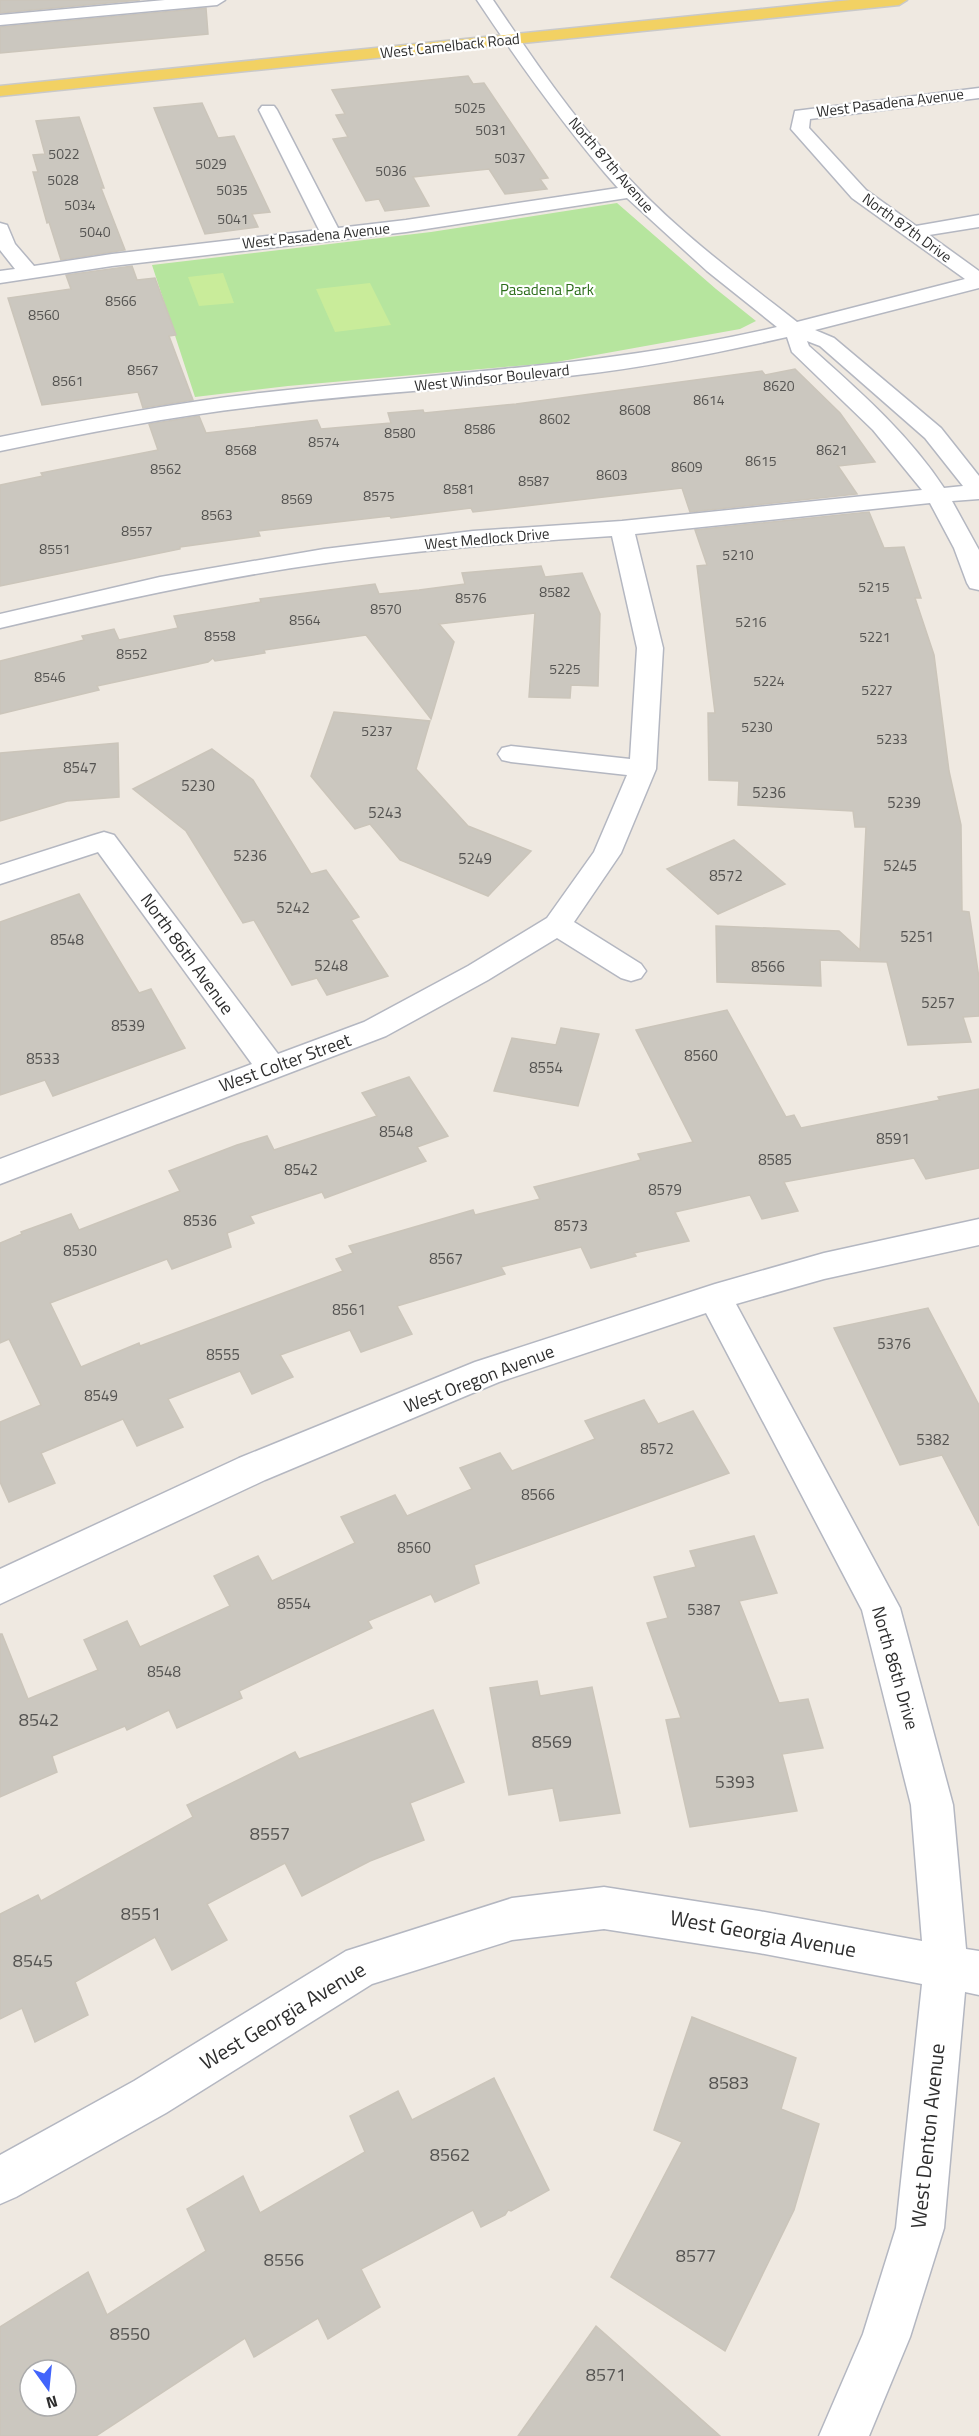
<svg xmlns="http://www.w3.org/2000/svg" width="979" height="2436" viewBox="0 0 979 2436" font-family="'Titillium Web',sans-serif">
<rect width="100%" height="100%" fill="#efe9e1"/>
<path fill="#b6e59e" d="M617 203 716 289 756 321 740 329 551 363 288 386 195 397 152 265 431 232Z"/>
<g fill="#c9ec9a">
<path d="M223 273 234 303 199 306 188 277Z"/>
<path d="M370 283 391 325 335 332 316 289Z"/>
</g>
<g fill="#cbc7bf" stroke="#cbc5ba" stroke-width="1.5" fill-rule="evenodd">
<path d="M0 0H140L0 13Z"/>
<path d="M206 8 208 34 0 53V27Z"/>
<path d="M468 76 473 84 484 83 548 178 540 179 547 189 505 194 489 169 413 177 429 206 385 211 379 199 366 201 333 139 348 137 336 115 345 114 332 90Z"/>
<path d="M202 103 218 138 234 136 270 212 252 214 258 227 205 234 154 108Z"/>
<path d="M79 117 104 188H101L125 250 61 260 49 222 47 223 33 172H38L33 155 45 154 36 121Z"/>
<path d="M132 266 137 280 155 278 176 335 169 336 193 400 143 408 138 392 42 405 8 298 71 289 66 275Z"/>
<path d="M795 369 840 413 875 462 838 466 857 494 690 512 682 488 473 512 471 508 391 518 390 516 258 531 260 536 180 547V549L0 586V485L43 476 41 473 158 450 149 424 199 416 206 433 317 420 321 429 391 423 388 413 423 410 424 413 516 404 762 371 765 375Z"/>
<path d="M869 512 884 548 904 547 921 598H915L934 655 949 771 961 825 962 911 969 912 979 978V1016L963 1017 971 1042 908 1045 887 962 820 960 821 986 717 982 716 926 839 931 860 950 866 827H855L853 811 738 805 739 781 709 780 708 713H715L697 566 707 565 695 530Z"/>
<path d="M541 566 545 577 582 573 600 614 598 686 571 685 570 698 529 697 535 613 439 624 454 642 431 719 366 635 264 650 265 653 215 661 213 658 208 662 97 686 99 690 0 714V661L84 640 82 636 114 629 119 640 178 628 174 616 261 602 260 599 375 584 379 594 419 590 465 584 462 573Z"/>
<path d="M334 712 430 721 416 769 468 826 531 851 488 896 400 860 370 824 355 829 311 776Z"/>
<path d="M118 743 119 797 67 801 0 821V753Z"/>
<path d="M212 749 253 780 311 874 326 870 359 917 351 920 388 976 327 995 317 978 292 985 254 920 243 923 186 831 133 789Z"/>
<path d="M734 840 785 884 718 914 667 869Z"/>
<path d="M79 894 139 993 151 989 185 1048 53 1096 45 1080 0 1095V922Z"/>
<path d="M727 1010 786 1117 794 1115 801 1128 940 1100 938 1097 979 1089V1168L926 1179 914 1158 784 1182 798 1211 762 1219 750 1195 675 1212 689 1241 634 1253 636 1256 591 1268 581 1247 501 1267 505 1274 397 1306 412 1334 361 1352 350 1330 280 1355 293 1377 252 1394 240 1371 168 1399 183 1427 137 1446 123 1419 41 1453 55 1483 9 1502 0 1482V1422L41 1405 9 1339 0 1343V1243L22 1234 21 1232 71 1214 79 1230 180 1191 169 1171 237 1145 267 1136 274 1150 377 1116 362 1093 409 1077 448 1136 417 1147 426 1161 325 1198 322 1192 250 1216 254 1223 227 1233 231 1247 172 1269 167 1259 50 1303 81 1367 139 1343 140 1346 343 1271 336 1259 353 1253 349 1246 473 1210 475 1215 540 1199 534 1187 641 1160 638 1154 693 1142 636 1030Z"/>
<path d="M561 1028 599 1034 578 1106 494 1091 512 1038 556 1045Z"/>
<path d="M928 1308 979 1405V1526L942 1455 900 1465 834 1328Z"/>
<path d="M644 1400 658 1424 693 1411 729 1473 474 1565 479 1583 435 1602 431 1594 368 1621 372 1628 239 1691 242 1698 177 1728 169 1710 127 1730 125 1726 52 1756 57 1772 0 1797V1634H2L28 1699 98 1670 84 1640 127 1621 140 1647 230 1606 214 1576 258 1556 272 1581 355 1543 341 1517 395 1495 407 1516 472 1489 460 1468 500 1453 512 1471 595 1439 585 1421Z"/>
<path d="M754 1536 777 1593 739 1601 779 1703 808 1699 823 1748 782 1754 797 1811 690 1827 666 1720 681 1718 647 1623 668 1618 654 1577 696 1567 690 1551Z"/>
<path d="M537 1681 540 1696 592 1687 620 1813 560 1821 553 1788 509 1795 490 1688Z"/>
<path d="M433 1710 464 1782 410 1803 424 1840 370 1861 302 1896 285 1863 207 1904 227 1940 172 1970 155 1937 75 1982 88 2015 35 2042 22 2008 0 2019V1914L38 1895 41 1901 193 1817 187 1805 295 1752 299 1759Z"/>
<path d="M692 2017 796 2058 781 2109 819 2124 794 2210 725 2351 611 2277 682 2142 654 2130Z"/>
<path d="M494 2078 549 2190 511 2211 508 2210 505 2215 481 2227 473 2210 361 2269 380 2307 328 2339 318 2318 254 2357 245 2338 96 2436H0V2327L88 2272 107 2315 206 2251 187 2209 243 2176 260 2213 365 2152 350 2116 398 2091 412 2120ZM30 2370H66V2406H30Z"/>
<path d="M596 2326 720 2436H518Z"/>
</g>
<g fill="none" stroke-linecap="round" stroke-linejoin="round">
<g stroke="#b4b7c1" stroke-width="3">
<g id="minor">
<path d="M165 0H225L217 5 0 25V15Z"/>
<path d="M477 0H493C537 65 582 131 637 187 685 237 742 279 797 322L965 279 852 198 791 129 795 111 979 88V98L810 119 809 128 866 190 916 226 979 215V227L929 235 979 271V288L815 330 834 338 941 428 979 476V499L952 501 979 550V590L970 588 967 583 954 548 930 503 635 534 663 648 656 769 621 853 574 922 641 964 646 971 641 978 631 981 621 978 557 938 488 980 386 1036 0 1184V1159L252 1064 98 852 0 884V865L94 835 104 832 114 835 278 1054 364 1022 468 966 547 918 594 852 627 775 511 762 502 760 498 754 502 748 511 746 630 759 637 648 612 536C516 542 421 550 326 563 216 578 108 603 0 628V614L160 577 324 549 473 531 622 521 922 490 873 430 792 352 787 337C717 353 647 367 577 375 471 388 365 393 260 406 172 416 86 433 0 451V437C86 420 172 403 260 393 433 373 607 367 777 327L707 271 627 198 406 232 112 266 0 283V271L15 269 0 250V223L7 225 15 244 34 266 112 254 319 230 259 110 262 106H274L277 110 338 228 406 220 618 188C566 129 521 66 477 0ZM807 341 820 346 925 438 963 486 944 488C908 433 857 389 809 346Z"/>
<path d="M979 1219V1245L824 1279 736 1304 900 1608 953 1805 966 1949 979 1951V1995L965 1992 944 2228 910 2337 869 2436H819L863 2334 896 2228 922 1984 759 1953 604 1929 512 1940 372 1984 166 2113 16 2197 0 2204V2155L134 2081 346 1951 512 1898 604 1887 759 1911 922 1941 911 1805 862 1610 706 1313 499 1382 265 1480 0 1604V1569L239 1458 475 1362 715 1284 824 1253Z"/>
</g>
</g>
<g stroke="#c9c9c9" stroke-width="3">
<path id="major" d="M851 0H907L899 5 0 96V86Z"/>
</g>
<use href="#minor" fill="#fff" fill-rule="evenodd"/>
<use href="#major" fill="#f2d163" fill-rule="evenodd"/>
</g>
<g text-anchor="middle" stroke-width="4.5" stroke-linejoin="round" paint-order="stroke">
<g font-size="14" fill="#555452">
<text x="470" y="113">5025</text>
<text x="491" y="135">5031</text>
<text x="64" y="159">5022</text>
<text x="510" y="163">5037</text>
<text x="211" y="169">5029</text>
<text x="391" y="176">5036</text>
<text x="63" y="185">5028</text>
<text x="232" y="195">5035</text>
<text x="80" y="210">5034</text>
<text x="233" y="224">5041</text>
<text x="95" y="237">5040</text>
<text x="121" y="306">8566</text>
<text x="44" y="320">8560</text>
<text x="143" y="375">8567</text>
<text x="68" y="386">8561</text>
<text x="779" y="391">8620</text>
<text x="709" y="405">8614</text>
<text x="635" y="415">8608</text>
<text x="555" y="424">8602</text>
<text x="480" y="434">8586</text>
<text x="400" y="438">8580</text>
<text x="324" y="447">8574</text>
<text x="241" y="455">8568</text>
<text x="832" y="455">8621</text>
<text x="761" y="466">8615</text>
<text x="687" y="472">8609</text>
<text x="166" y="474">8562</text>
<text x="612" y="480">8603</text>
<text x="534" y="486">8587</text>
<text x="459" y="494">8581</text>
<text x="379" y="501">8575</text>
<text x="297" y="504">8569</text>
<text x="217" y="520">8563</text>
<text x="137" y="536">8557</text>
<text x="55" y="554">8551</text>
<text x="738" y="560">5210</text>
<text x="874" y="592">5215</text>
<text x="555" y="597">8582</text>
<text x="471" y="603">8576</text>
<text x="386" y="614">8570</text>
<text x="305" y="625">8564</text>
<text x="751" y="627">5216</text>
<text x="220" y="641">8558</text>
<text x="875" y="642">5221</text>
<text x="132" y="659">8552</text>
<text x="565" y="674">5225</text>
<text x="50" y="682">8546</text>
<text x="769" y="686">5224</text>
<text x="877" y="695">5227</text>
<text x="757" y="732">5230</text>
<text x="377" y="736">5237</text>
<text x="892" y="744">5233</text>
</g>
<g font-size="15" fill="#2e2e2e" stroke="#fff">
<text transform="translate(450 46) rotate(-6)" y="5">West Camelback Road</text>
<text transform="translate(890 103) rotate(-7)" y="5">West Pasadena Avenue</text>
<text transform="translate(611 165) rotate(49)" y="5">North 87th Avenue</text>
<text transform="translate(907 228) rotate(36)" y="5">North 87th Drive</text>
<text transform="translate(316 236) rotate(-6)" y="5">West Pasadena Avenue</text>
<text transform="translate(492 378) rotate(-6)" y="5">West Windsor Boulevard</text>
<text transform="translate(487 539) rotate(-5)" y="5">West Medlock Drive</text>
</g>
<g font-size="15" fill="#2c6e1b" stroke="#fff">
<text x="547" y="295">Pasadena Park</text>
</g>
<g font-size="15" fill="#555452">
<text x="80" y="773">8547</text>
<text x="198" y="791">5230</text>
<text x="769" y="798">5236</text>
<text x="904" y="808">5239</text>
<text x="385" y="818">5243</text>
<text x="250" y="861">5236</text>
<text x="475" y="864">5249</text>
<text x="900" y="871">5245</text>
<text x="726" y="881">8572</text>
<text x="293" y="913">5242</text>
<text x="917" y="942">5251</text>
<text x="67" y="945">8548</text>
<text x="331" y="971">5248</text>
<text x="768" y="972">8566</text>
<text x="938" y="1008">5257</text>
<text x="128" y="1031">8539</text>
<text x="701" y="1061">8560</text>
<text x="43" y="1064">8533</text>
<text x="546" y="1073">8554</text>
<text x="396" y="1137">8548</text>
<text x="893" y="1144">8591</text>
<text x="775" y="1165">8585</text>
<text x="301" y="1175">8542</text>
<text x="665" y="1195">8579</text>
<text x="200" y="1226">8536</text>
<text x="571" y="1231">8573</text>
<text x="80" y="1256">8530</text>
<text x="446" y="1264">8567</text>
<text x="349" y="1315">8561</text>
<text x="894" y="1349">5376</text>
<text x="223" y="1360">8555</text>
<text x="101" y="1401">8549</text>
<text x="933" y="1445">5382</text>
<text x="657" y="1454">8572</text>
<text x="538" y="1500">8566</text>
<text x="414" y="1553">8560</text>
<text x="294" y="1609">8554</text>
<text x="704" y="1615">5387</text>
<text x="164" y="1677">8548</text>
</g>
<g font-size="18" fill="#2e2e2e" stroke="#fff">
<text transform="translate(187 954) rotate(54)" y="6">North 86th Avenue</text>
<text transform="translate(285 1063) rotate(-20)" y="6">West Colter Street</text>
<text transform="translate(479 1379) rotate(-21)" y="6">West Oregon Avenue</text>
<text transform="translate(895 1668) rotate(74)" y="6">North 86th Drive</text>
</g>
<g font-size="18" fill="#555452">
<text x="39" y="1726">8542</text>
<text x="552" y="1748">8569</text>
<text x="735" y="1788">5393</text>
<text x="270" y="1840">8557</text>
<text x="141" y="1920">8551</text>
<text x="33" y="1967">8545</text>
<text x="729" y="2089">8583</text>
<text x="450" y="2161">8562</text>
<text x="696" y="2262">8577</text>
<text x="284" y="2266">8556</text>
<text x="130" y="2340">8550</text>
<text x="606" y="2381">8571</text>
</g>
<g font-size="21" fill="#2e2e2e" stroke="#fff">
<text transform="translate(763 1934) rotate(10)" y="7">West Georgia Avenue</text>
<text transform="translate(283 2016) rotate(-31)" y="7">West Georgia Avenue</text>
<text transform="translate(928 2136) rotate(-84)" y="7">West Denton Avenue</text>
</g>
</g>
<g transform="translate(48 2388) rotate(165)"><circle r="28" fill="#ffffff" stroke="#ababab" stroke-width="1.5"/>
<path d="M0-4.5L10 22L0 15L-10 22Z" fill="#4264fb"/>
<text y="-9" font-size="16" font-weight="bold" text-anchor="middle" fill="#2e2e2e">N</text>
</g>
</svg>
